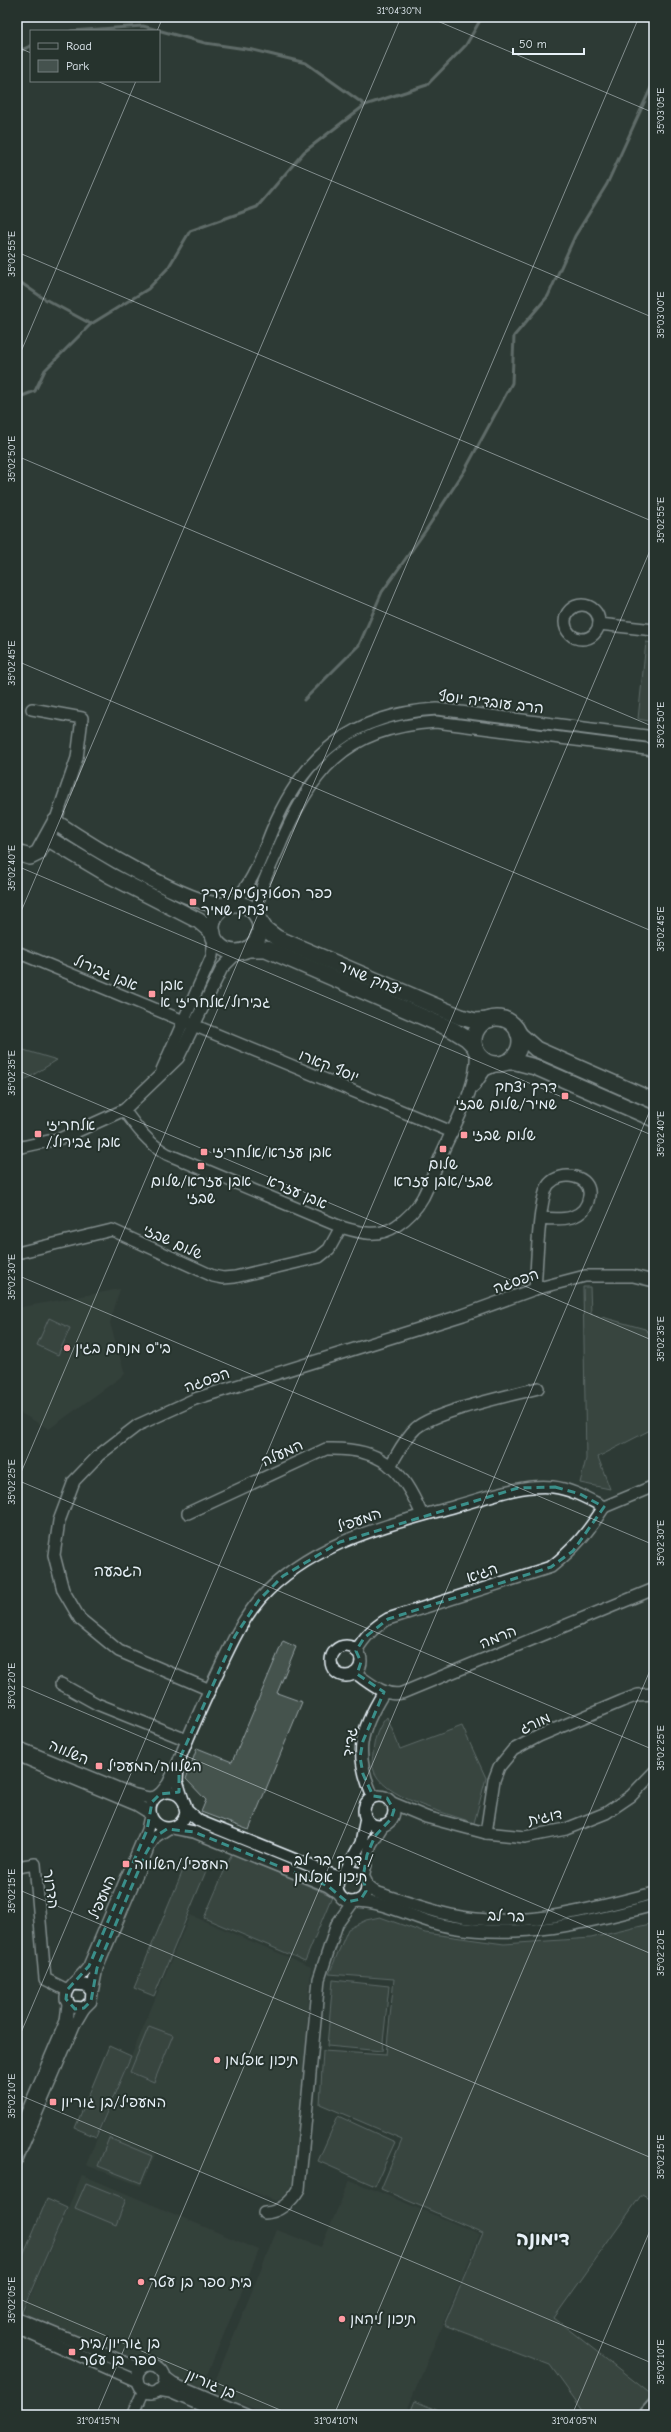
<svg xmlns="http://www.w3.org/2000/svg" width="671" height="2432" viewBox="0 0 671 2432" font-family="'Comic Neue','Playpen Sans Hebrew',sans-serif">
<rect width="100%" height="100%" fill="#2e3b35"/>
<filter id="ink" filterUnits="userSpaceOnUse"><feTurbulence type="fractalNoise" baseFrequency=".025" numOctaves="2"/><feDisplacementMap in="SourceGraphic" scale="8" xChannelSelector="R" yChannelSelector="G"/><feConvolveMatrix kernelMatrix="1 2 1 2 8 2 1 2 1" color-interpolation-filters="sRGB"/></filter>
<g filter="url(#ink)">
<g fill="#3b4843">
<path d="M120 1289 110 1323 125 1374 49 1429 17 1411V1308Z"/>
<path d="M190 1915 311 1967 297 2171 294 2186 287 2195 276 2201 156 2153 141 2186 86 2165Z"/>
<path d="M82 2175 259 2250 201 2389 23 2314Z"/>
<path d="M350 2180 480 2234 405 2415H269L211 2391 277 2230 321 2247Z"/>
</g>
<g fill="#45524e" stroke="#96a2a3">
<path d="M646 642 654 643V722L638 719Z"/>
<path d="M17 1048 57 1060 17 1085Z"/>
<path d="M583 1287H590L591 1314 645 1329 654 1338V1428L598 1457 610 1489 580 1483 586 1459Z"/>
<path d="M49 1318 70 1328 58 1355 37 1345Z"/>
<path d="M283 1641 296 1647 277 1693 302 1702 249 1830 201 1812 206 1800 186 1779 197 1748 232 1762Z"/>
<path d="M387 1717 400 1749 462 1726 486 1778 474 1823C448 1813 380 1798 373 1768 371 1764 373 1757 373 1753 374 1739 378 1727 387 1717Z"/>
<path d="M232 1853 332 1896 305 1961 204 1918Z"/>
<path d="M186 1863 206 1871 154 1996 134 1988Z"/>
<path d="M380 1917 425 1933 504 1944 591 1938 654 1923V2201L642 2194 554 2318 652 2395 635 2415H586L550 2365 444 2325 483 2233 381 2189 402 2139 320 2104 323 2051 386 2055 394 1979 329 1974 348 1929 366 1920Z"/>
<path d="M333 1980 389 1986 382 2051 327 2046Z"/>
<path d="M149 2026 173 2035 154 2082 130 2072Z"/>
<path d="M109 2046 131 2056 96 2137 75 2128Z"/>
<path d="M338 2116 395 2142 375 2186 318 2161Z"/>
<path d="M109 2138 152 2156 141 2183 98 2166Z"/>
<path d="M86 2183 126 2199 116 2225 75 2208Z"/>
<path d="M47 2199 67 2208 22 2312 17 2310V2270Z"/>
<path d="M415 2401 446 2414 445 2415H409Z"/>
</g>
<g fill="none" stroke-linecap="round" stroke-linejoin="round">
<g stroke="#9da8a9" stroke-width="3">
<path d="M71 31 143 26 205 43 253 50 306 63 365 105"/>
<path d="M17 52 31 46"/>
<path d="M17 280 43 298 91 324"/>
<path d="M17 398 35 391 45 370 91 324 148 289 168 268 190 231 257 207 304 152 365 105 427 85 466 45 482 17"/>
<path d="M304 700 359 645 382 592 426 530 465 470 512 383 514 336 548 296 575 236 607 184 654 81"/>
</g>
<g stroke="#e8f1f8" stroke-width="14">
<g id="minor">
<circle cx="582" cy="622" r="17"/>
<path d="M599 624 654 630"/>
<path d="M32 709 82 718 77 758 55 822"/>
<path d="M231 904C253 885 261 857 272 830 304 754 353 714 437 709L654 737"/>
<path d="M257 915C257 893 268 872 277 852 311 771 343 728 436 722L654 750"/>
<path d="M17 952 452 1132"/>
<path d="M162 1070 212 956 214 937"/>
<path d="M474 1086 485 1070 499 1064"/>
<path d="M124 1110C137 1128 148 1143 167 1154L341 1227C361 1233 378 1238 396 1226 407 1219 417 1208 423 1197 430 1183 436 1167 442 1153 456 1121 479 1085 476 1050"/>
<path d="M17 1148 62 1138 124 1110 178 1058 222 968 238 952"/>
<path d="M17 1253 112 1230 213 1276 223 1278 235 1277 319 1257 329 1249 341 1227"/>
<path d="M535 1289C537 1268 538 1197 549 1184 561 1170 592 1175 589 1196 586 1221 561 1220 541 1218"/>
<path d="M390 1466C398 1453 405 1438 416 1428 436 1411 509 1396 538 1388"/>
<path d="M188 1513 326 1449C381 1447 401 1467 422 1515"/>
<circle cx="346" cy="1661" r="15"/>
<path d="M356 1651C365 1636 373 1628 388 1619L551 1567C575 1548 588 1532 604 1507"/>
<path d="M355 1673C370 1683 384 1697 402 1693L654 1589"/>
<path d="M61 1684 97 1704 187 1740"/>
<path d="M210 1690 119 1651 80 1619 63 1590 54 1555 59 1521 74 1481 99 1455 138 1425 195 1399 463 1315 535 1289 585 1276H633L654 1281"/>
<path d="M17 1747 132 1794 149 1798 155 1797"/>
<path d="M17 1755 137 1805 150 1813"/>
<path d="M178 1767 177 1781 183 1800"/>
<circle cx="168" cy="1810" r="18"/>
<path d="M160 1794 168 1784 178 1763C189 1734 202 1706 215 1678 228 1651 240 1622 260 1599 311 1542 386 1526 456 1506 488 1497 520 1484 553 1487 571 1489 588 1499 604 1507L654 1486"/>
<circle cx="379" cy="1811" r="15"/>
<path d="M373 1797C354 1754 359 1732 384 1692"/>
<path d="M390 1802 426 1817 486 1833 525 1837 566 1829 606 1813 631 1796 654 1772"/>
<path d="M185 1809 199 1821 333 1875 341 1877"/>
<path d="M173 1828 194 1832 328 1886 338 1893"/>
<path d="M486 1833 494 1780 499 1767 513 1750 539 1736 622 1701 638 1695 654 1694"/>
<path d="M17 1867 35 1864 45 1979 67 1990"/>
<circle cx="352" cy="1887" r="15"/>
<path d="M344 1874 361 1843 366 1818"/>
<path d="M363 1877 371 1844 383 1825"/>
<path d="M367 1886 375 1892C400 1900 425 1909 451 1915 520 1930 588 1910 654 1893"/>
<path d="M357 1901C389 1902 419 1922 451 1927 523 1939 584 1924 654 1905"/>
<path d="M73 1984 86 1985 92 1992 91 2001 84 2008 71 2007 66 1999C65 1986 82 1978 89 1966L147 1830 150 1816"/>
<path d="M92 1992 97 1968 149 1846 156 1836 167 1829"/>
<path d="M17 2136 66 2021 68 2004"/>
<path d="M17 2159 74 2025 84 2008"/>
<path d="M264 2213C279 2213 292 2201 299 2189L319 1979 337 1924 353 1902"/>
<path d="M17 2318 141 2369"/>
<path d="M17 2328 137 2381"/>
<circle cx="151" cy="2379" r="14"/>
<path d="M165 2378 173 2384 246 2415"/>
<path d="M158 2390 170 2392 224 2415"/>
<path d="M133 2415 144 2390"/>
</g>
</g>
<g stroke="#e8f1f8" stroke-width="18">
<g id="major">
<path d="M47 838 111 876 199 921 213 933"/>
<path d="M17 853 30 857 38 853 55 822C86 843 194 910 227 905"/>
<circle cx="236" cy="928" r="24"/>
<path d="M259 920 265 929 277 938 461 1017 475 1021 489 1020"/>
<path d="M249 949H266L453 1030 466 1038 475 1047"/>
<circle cx="497" cy="1041" r="23"/>
<path d="M518 1033 536 1049 654 1101"/>
<path d="M506 1062H516L535 1067 654 1119"/>
<path d="M647 2415 654 2407"/>
</g>
</g>
<use href="#minor" stroke="#26332d" stroke-width="11"/>
<use href="#major" stroke="#26332d" stroke-width="15"/>
</g>
</g>
<path d="M0 0H671V2432H0ZM555 1487 580 1494 604 1507 573 1551 551 1567 388 1619 364 1638 356 1651 361 1662 357 1674 384 1692 363 1741 360 1757 363 1774 373 1796 387 1798 394 1810 391 1819 375 1836 367 1855 363 1877 366 1891 361 1899 347 1902 328 1886 194 1832 167 1829 156 1836 146 1853 97 1968 91 2001 84 2008 75 2009 66 1999 67 1990 89 1966 147 1830 152 1802 160 1794 179 1792V1760L235 1636 259 1600 283 1576 340 1542 518 1488Z" fill="#2e3b35" fill-opacity=".55" fill-rule="evenodd"/>
<path fill="none" stroke="#3a8f8a" stroke-width="3" stroke-dasharray="8 5" stroke-linejoin="round" d="M555 1487 580 1494 604 1507 573 1551 551 1567 388 1619 364 1638 356 1651 361 1662 357 1674 384 1692 363 1741 360 1757 363 1774 373 1796 387 1798 394 1810 391 1819 375 1836 367 1855 363 1877 366 1891 361 1899 347 1902 328 1886 194 1832 167 1829 156 1836 146 1853 97 1968 91 2001 84 2008 75 2009 66 1999 67 1990 89 1966 147 1830 152 1802 160 1794 179 1792V1760L235 1636 259 1600 283 1576 340 1542 518 1488Z"/>
<path fill="none" stroke="#e8f1f8" stroke-width="1" stroke-opacity="0.45" d="M428 17 654 113M157 31 163 17M17 47 31 53M97 81 654 318M17 252 654 522M17 361 136 81M17 456 654 727M17 661 654 932M17 866 654 1136M17 921 401 17M17 1070 654 1341M17 1275 654 1545M17 1480 654 1750M17 1482 639 17M17 1684 654 1955M17 1889 654 2159M17 2042 654 541M17 2094 654 2364M17 2298 292 2415M96 2415 654 1101M334 2415 654 1661M572 2415 654 2221"/>
<g fill="#ff9aa2" stroke="#26332d" stroke-width="1.5">
<rect x="189" y="898" width="8" height="8" rx="2"/>
<rect x="148" y="990" width="8" height="8" rx="2"/>
<rect x="561" y="1092" width="8" height="8" rx="2"/>
<rect x="34" y="1130" width="8" height="8" rx="2"/>
<rect x="460" y="1131" width="8" height="8" rx="2"/>
<rect x="439" y="1145" width="8" height="8" rx="2"/>
<rect x="200" y="1148" width="8" height="8" rx="2"/>
<rect x="197" y="1162" width="8" height="8" rx="2"/>
<circle cx="67" cy="1348" r="4"/>
<rect x="95" y="1762" width="8" height="8" rx="2"/>
<rect x="122" y="1860" width="8" height="8" rx="2"/>
<rect x="282" y="1865" width="8" height="8" rx="2"/>
<circle cx="217" cy="2060" r="4"/>
<rect x="49" y="2098" width="8" height="8" rx="2"/>
<circle cx="141" cy="2282" r="4"/>
<circle cx="342" cy="2319" r="4"/>
<rect x="68" y="2348" width="8" height="8" rx="2"/>
</g>
<g text-anchor="middle" stroke-width="4" stroke-linejoin="round" paint-order="stroke">
<g font-size="15" fill="#e8f1f8" stroke="#26332d">
<text transform="translate(491 702) rotate(7)" y="5">הרב עובדיה יוסף</text>
<text transform="translate(106 973) rotate(23)" y="5">אבן גבירול</text>
<text transform="translate(370 978) rotate(23)" y="5">יצחק שמיר</text>
<text transform="translate(329 1066) rotate(22)" y="5">יוסף קארו</text>
<text transform="translate(297 1192) rotate(23)" y="5">אבן עזרא</text>
<text transform="translate(173 1242) rotate(24)" y="5">שלום שבזי</text>
<text transform="translate(516 1281) rotate(-19)" y="5">הפסגה</text>
<text transform="translate(207 1380) rotate(-19)" y="5">הפסגה</text>
<text transform="translate(282 1453) rotate(-25)" y="5">המעלה</text>
<text transform="translate(359 1520) rotate(-19)" y="5">המעפיל</text>
<text transform="translate(482 1573) rotate(-18)" y="5">הגיא</text>
<text transform="translate(498 1637) rotate(-22)" y="5">הרמה</text>
<text transform="translate(535 1723) rotate(-25)" y="5">מורג</text>
<text transform="translate(350 1742) rotate(-81)" y="5">גדיד</text>
<text transform="translate(69 1752) rotate(23)" y="5">השלווה</text>
<text transform="translate(545 1817) rotate(-11)" y="5">דוגית</text>
<text transform="translate(51 1889) rotate(82)" y="5">הדרור</text>
<text transform="translate(102 1897) rotate(-67)" y="5">המעפיל</text>
<text transform="translate(506 1916) rotate(2)" y="5">בר לב</text>
<text transform="translate(211 2384) rotate(23)" y="5">בן גוריון</text>
</g>
<g font-size="15" fill="#e8f1f8" stroke="#26332d" text-anchor="start">
<text x="201" y="898">כפר הסטודנטים/דרך<tspan x="201" dy="17">יצחק שמיר</tspan></text>
<text x="160" y="990">אבן<tspan x="160" dy="17">גבירול/אלחריזי א</tspan></text>
<text x="557" y="1092" text-anchor="end">דרך יצחק<tspan x="557" dy="17">שמיר/שלום שבזי</tspan></text>
<text x="46" y="1130">אלחריזי<tspan x="46" dy="17">/אבן גבירול</tspan></text>
<text x="472" y="1140">שלום שבזי</text>
<text x="212" y="1157">אבן עזרא/אלחריזי</text>
<text x="443" y="1169" text-anchor="middle">שלום<tspan x="443" dy="17">שבזי/אבן עזרא</tspan></text>
<text x="201" y="1186" text-anchor="middle">אבן עזרא/שלום<tspan x="201" dy="17">שבזי</tspan></text>
<text x="75" y="1353">בי"ס מנחם בגין</text>
<text x="107" y="1771">השלווה/המעפיל</text>
<text x="294" y="1865">דרך בר לב /<tspan x="294" dy="17">תיכון אפלמן</tspan></text>
<text x="134" y="1869">המעפיל/השלווה</text>
<text x="225" y="2065">תיכון אפלמן</text>
<text x="61" y="2107">המעפיל/בן גוריון</text>
<text x="149" y="2287">בית ספר בן עטר</text>
<text x="350" y="2324">תיכון ליהמן</text>
<text x="80" y="2348">בן גוריון/בית<tspan x="80" dy="17">ספר בן עטר</tspan></text>
</g>
<g font-size="16" fill="#e8f1f8" stroke="#26332d">
<text x="118" y="1576">הגבעה</text>
</g>
<g font-size="19" font-weight="bold" fill="#e8f1f8" stroke="#26332d">
<text x="543" y="2245">דימונה</text>
</g>
</g>
<rect width="671" height="2432" fill="none" stroke="#26332d" stroke-width="44"/>
<rect x="30" y="30" width="130" height="52" fill="#26332d" stroke="#747f7e"/>
<rect x="38" y="43" width="20" height="6" fill="#26332d" stroke="#747f7e"/>
<text x="66" y="50" font-size="12" fill="#e8f1f8">Road</text>
<rect x="38" y="60" width="20" height="12" fill="#45524e" stroke="#747f7e"/>
<text x="66" y="70" font-size="12" fill="#e8f1f8">Park</text>
<path d="M513 48v6h71v-6" fill="none" stroke="#e8f1f8" stroke-width="2"/>
<text x="519" y="48" font-size="12" fill="#e8f1f8" stroke="#26332d" stroke-width="3" paint-order="stroke">50 m</text>
<rect x="22" y="22" width="627" height="2388" fill="none" stroke="#e8f1f8" stroke-width="1.5"/>
<g font-size="10" text-anchor="middle" fill="#e8f1f8">
<text x="399" y="14">31°04'30"N</text>
<text transform="translate(660 111) rotate(-90)" y="4">35°03'05"E</text>
<text transform="translate(11 254) rotate(-90)" y="4">35°02'55"E</text>
<text transform="translate(660 315) rotate(-90)" y="4">35°03'00"E</text>
<text transform="translate(11 459) rotate(-90)" y="4">35°02'50"E</text>
<text transform="translate(660 520) rotate(-90)" y="4">35°02'55"E</text>
<text transform="translate(11 663) rotate(-90)" y="4">35°02'45"E</text>
<text transform="translate(660 725) rotate(-90)" y="4">35°02'50"E</text>
<text transform="translate(11 868) rotate(-90)" y="4">35°02'40"E</text>
<text transform="translate(660 929) rotate(-90)" y="4">35°02'45"E</text>
<text transform="translate(11 1073) rotate(-90)" y="4">35°02'35"E</text>
<text transform="translate(660 1134) rotate(-90)" y="4">35°02'40"E</text>
<text transform="translate(11 1277) rotate(-90)" y="4">35°02'30"E</text>
<text transform="translate(660 1339) rotate(-90)" y="4">35°02'35"E</text>
<text transform="translate(11 1482) rotate(-90)" y="4">35°02'25"E</text>
<text transform="translate(660 1543) rotate(-90)" y="4">35°02'30"E</text>
<text transform="translate(11 1686) rotate(-90)" y="4">35°02'20"E</text>
<text transform="translate(660 1748) rotate(-90)" y="4">35°02'25"E</text>
<text transform="translate(11 1891) rotate(-90)" y="4">35°02'15"E</text>
<text transform="translate(660 1953) rotate(-90)" y="4">35°02'20"E</text>
<text transform="translate(11 2096) rotate(-90)" y="4">35°02'10"E</text>
<text transform="translate(660 2157) rotate(-90)" y="4">35°02'15"E</text>
<text transform="translate(11 2300) rotate(-90)" y="4">35°02'05"E</text>
<text transform="translate(660 2362) rotate(-90)" y="4">35°02'10"E</text>
<text x="98" y="2424">31°04'15"N</text>
<text x="336" y="2424">31°04'10"N</text>
<text x="574" y="2424">31°04'05"N</text>
</g>
</svg>
